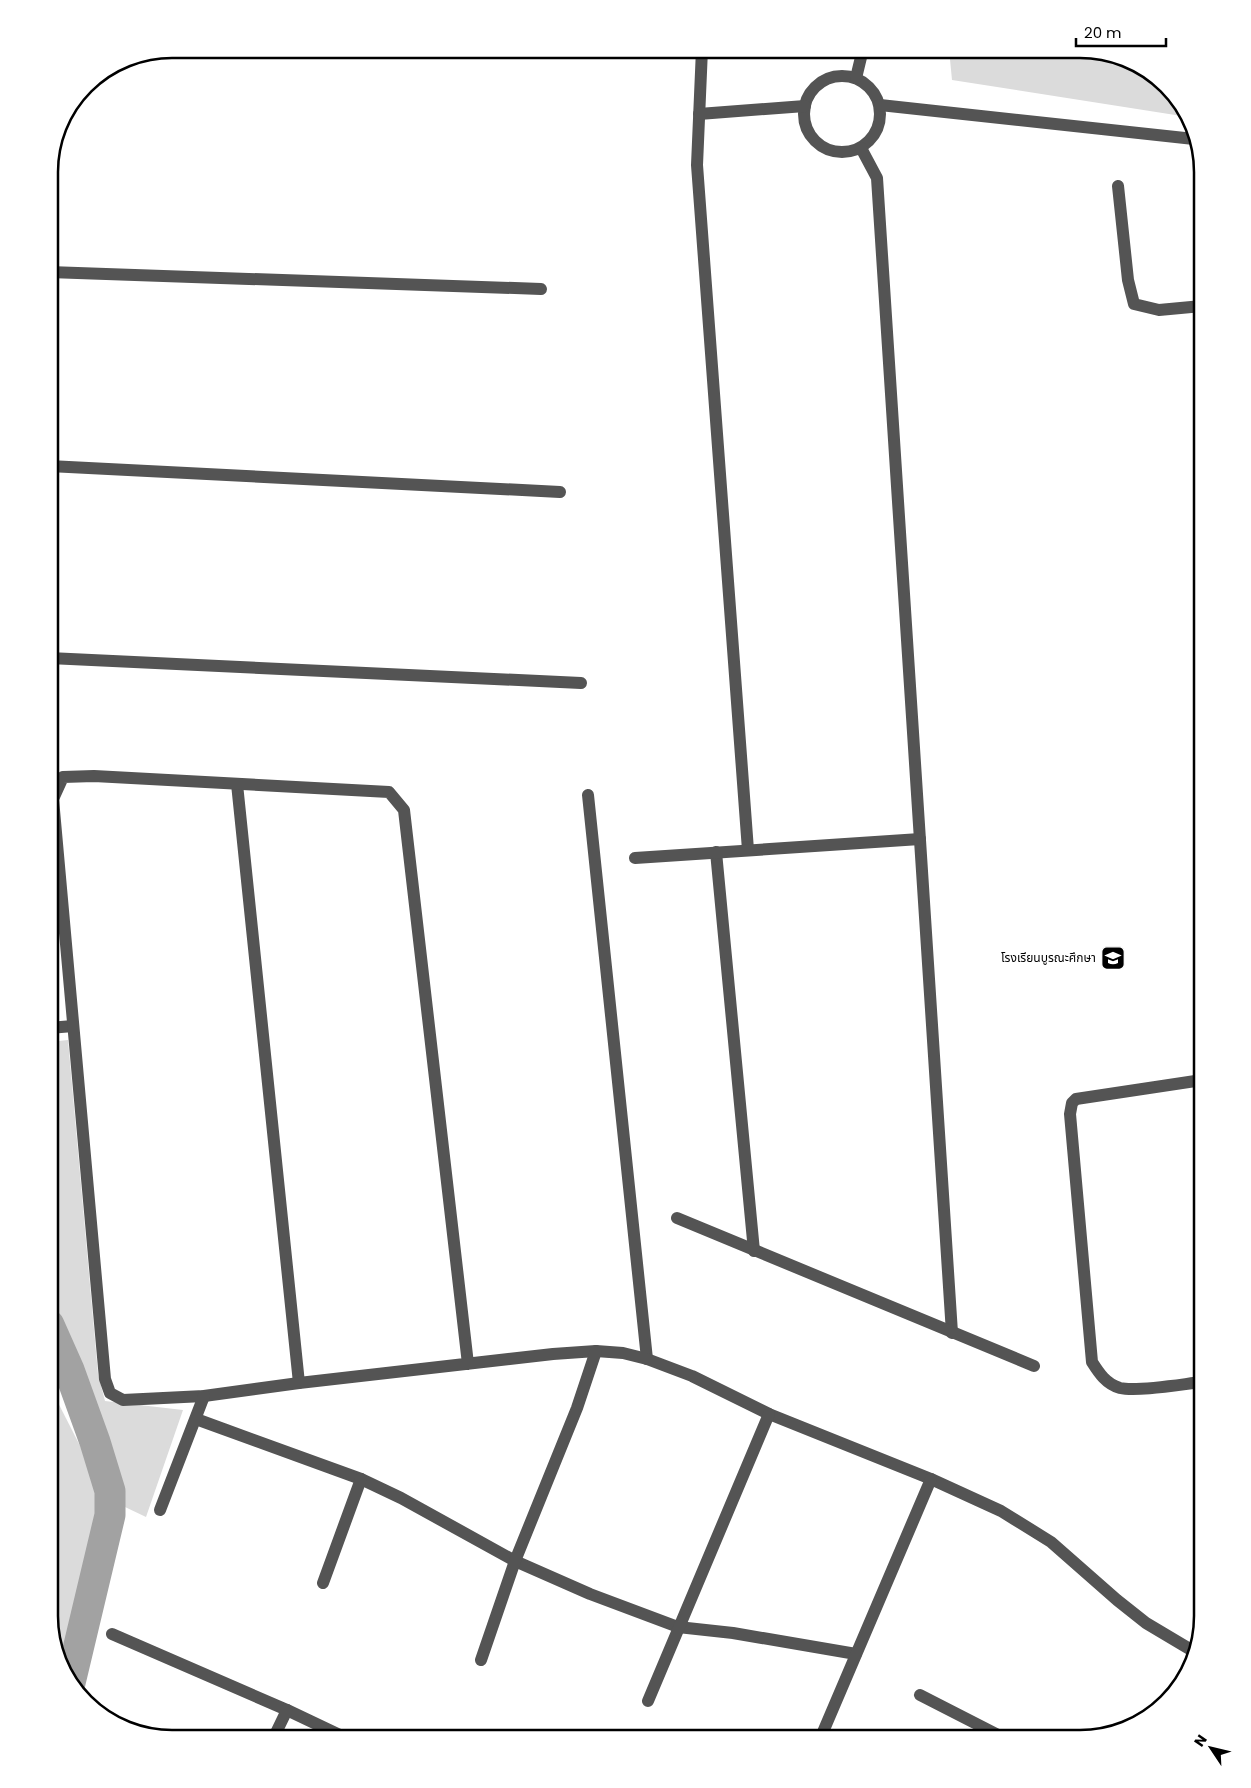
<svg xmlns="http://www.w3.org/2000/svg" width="1251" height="1788" viewBox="0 0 1251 1788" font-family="Poppins,'Noto Sans Thai',sans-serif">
<rect width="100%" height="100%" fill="#fff"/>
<g fill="#dbdbdb">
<path d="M949 49H1088L1141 65 1186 110 1188 117 952 80Z"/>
<path d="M68 1040 98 1374 105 1401 183 1410 146 1517 125 1507 98 1422 49 1308V1042Z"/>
<path d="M49 1385 99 1483 100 1518 62 1666 49 1617Z"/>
</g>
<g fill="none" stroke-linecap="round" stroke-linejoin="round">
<path stroke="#a2a2a2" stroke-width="31" d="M49 1325 69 1370 95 1442 110 1491V1515L70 1683"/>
<g stroke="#545454" stroke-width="12">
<path d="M702 49 697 165 748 850"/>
<circle cx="842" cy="114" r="38"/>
<path d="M856 78 863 49"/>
<path d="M880 105 1194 139"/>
<path d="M699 114 805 106"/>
<path d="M861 148 877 178 952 1333"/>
<path d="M1118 186 1128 280 1134 304 1159 310 1202 306"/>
<path d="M49 272 541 289"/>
<path d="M49 466 560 492"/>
<path d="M49 658 581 683"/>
<path d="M237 784 299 1383"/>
<path d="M588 795 647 1359"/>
<path d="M716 852 754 1251"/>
<path d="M635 858 920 839"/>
<path d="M49 1028 73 1026"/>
<path d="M677 1218 1034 1366"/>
<path d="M468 1364 404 810 389 792 94 776 63 777 53 799 105 1379 110 1393 123 1400 204 1396 299 1383 553 1354 596 1351 623 1353 647 1359 692 1376 769 1414 931 1479 1001 1511 1051 1542 1117 1600 1146 1623 1193 1651"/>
<path d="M1202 1382C1183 1384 1137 1392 1120 1388 1106 1384 1099 1373 1092 1362L1070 1114 1072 1103 1076 1099 1202 1080"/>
<path d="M196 1419 361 1479 401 1498 515 1561 590 1594 678 1627 733 1633 856 1654"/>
<path d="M160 1510 204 1396"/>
<path d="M323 1583 361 1479"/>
<path d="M112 1634 287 1710 348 1739"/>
<path d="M481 1660 515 1561 577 1408 596 1351"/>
<path d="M920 1695 1006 1739"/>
<path d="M648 1701 769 1414"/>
<path d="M273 1739 287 1710"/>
<path d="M820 1739 931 1479"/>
</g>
</g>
<defs>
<g id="school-square" transform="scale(1.25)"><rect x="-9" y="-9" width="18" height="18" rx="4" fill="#000" stroke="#fff"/><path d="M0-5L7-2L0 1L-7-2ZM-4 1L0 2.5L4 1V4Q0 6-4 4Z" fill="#fff"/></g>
</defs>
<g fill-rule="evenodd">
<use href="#school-square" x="1113" y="958"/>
</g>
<g text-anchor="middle" stroke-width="4" stroke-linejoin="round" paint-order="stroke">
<g font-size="12" fill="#000" stroke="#fff" text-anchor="end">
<text x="1096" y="962">โรงเรียนบูรณะศึกษา</text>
</g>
</g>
<path d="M0 0H1251V1788H0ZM172 58H1080A114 114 0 0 1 1194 172V1616A114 114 0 0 1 1080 1730H172A114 114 0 0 1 58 1616V172A114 114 0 0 1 172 58Z" fill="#fff" fill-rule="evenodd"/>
<path fill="none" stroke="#000" stroke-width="2.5" d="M172 58H1080A114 114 0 0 1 1194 172V1616A114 114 0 0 1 1080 1730H172A114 114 0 0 1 58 1616V172A114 114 0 0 1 172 58Z"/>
<g transform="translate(1211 1748) rotate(305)" stroke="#ffffff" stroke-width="4" paint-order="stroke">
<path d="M0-4L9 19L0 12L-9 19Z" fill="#000000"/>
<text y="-8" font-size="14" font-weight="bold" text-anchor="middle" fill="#000000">N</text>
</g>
<path d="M1076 38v8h90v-8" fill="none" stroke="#000000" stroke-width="2.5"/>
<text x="1084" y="38" font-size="15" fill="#000000" stroke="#ffffff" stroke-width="4" paint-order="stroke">20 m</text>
</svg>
